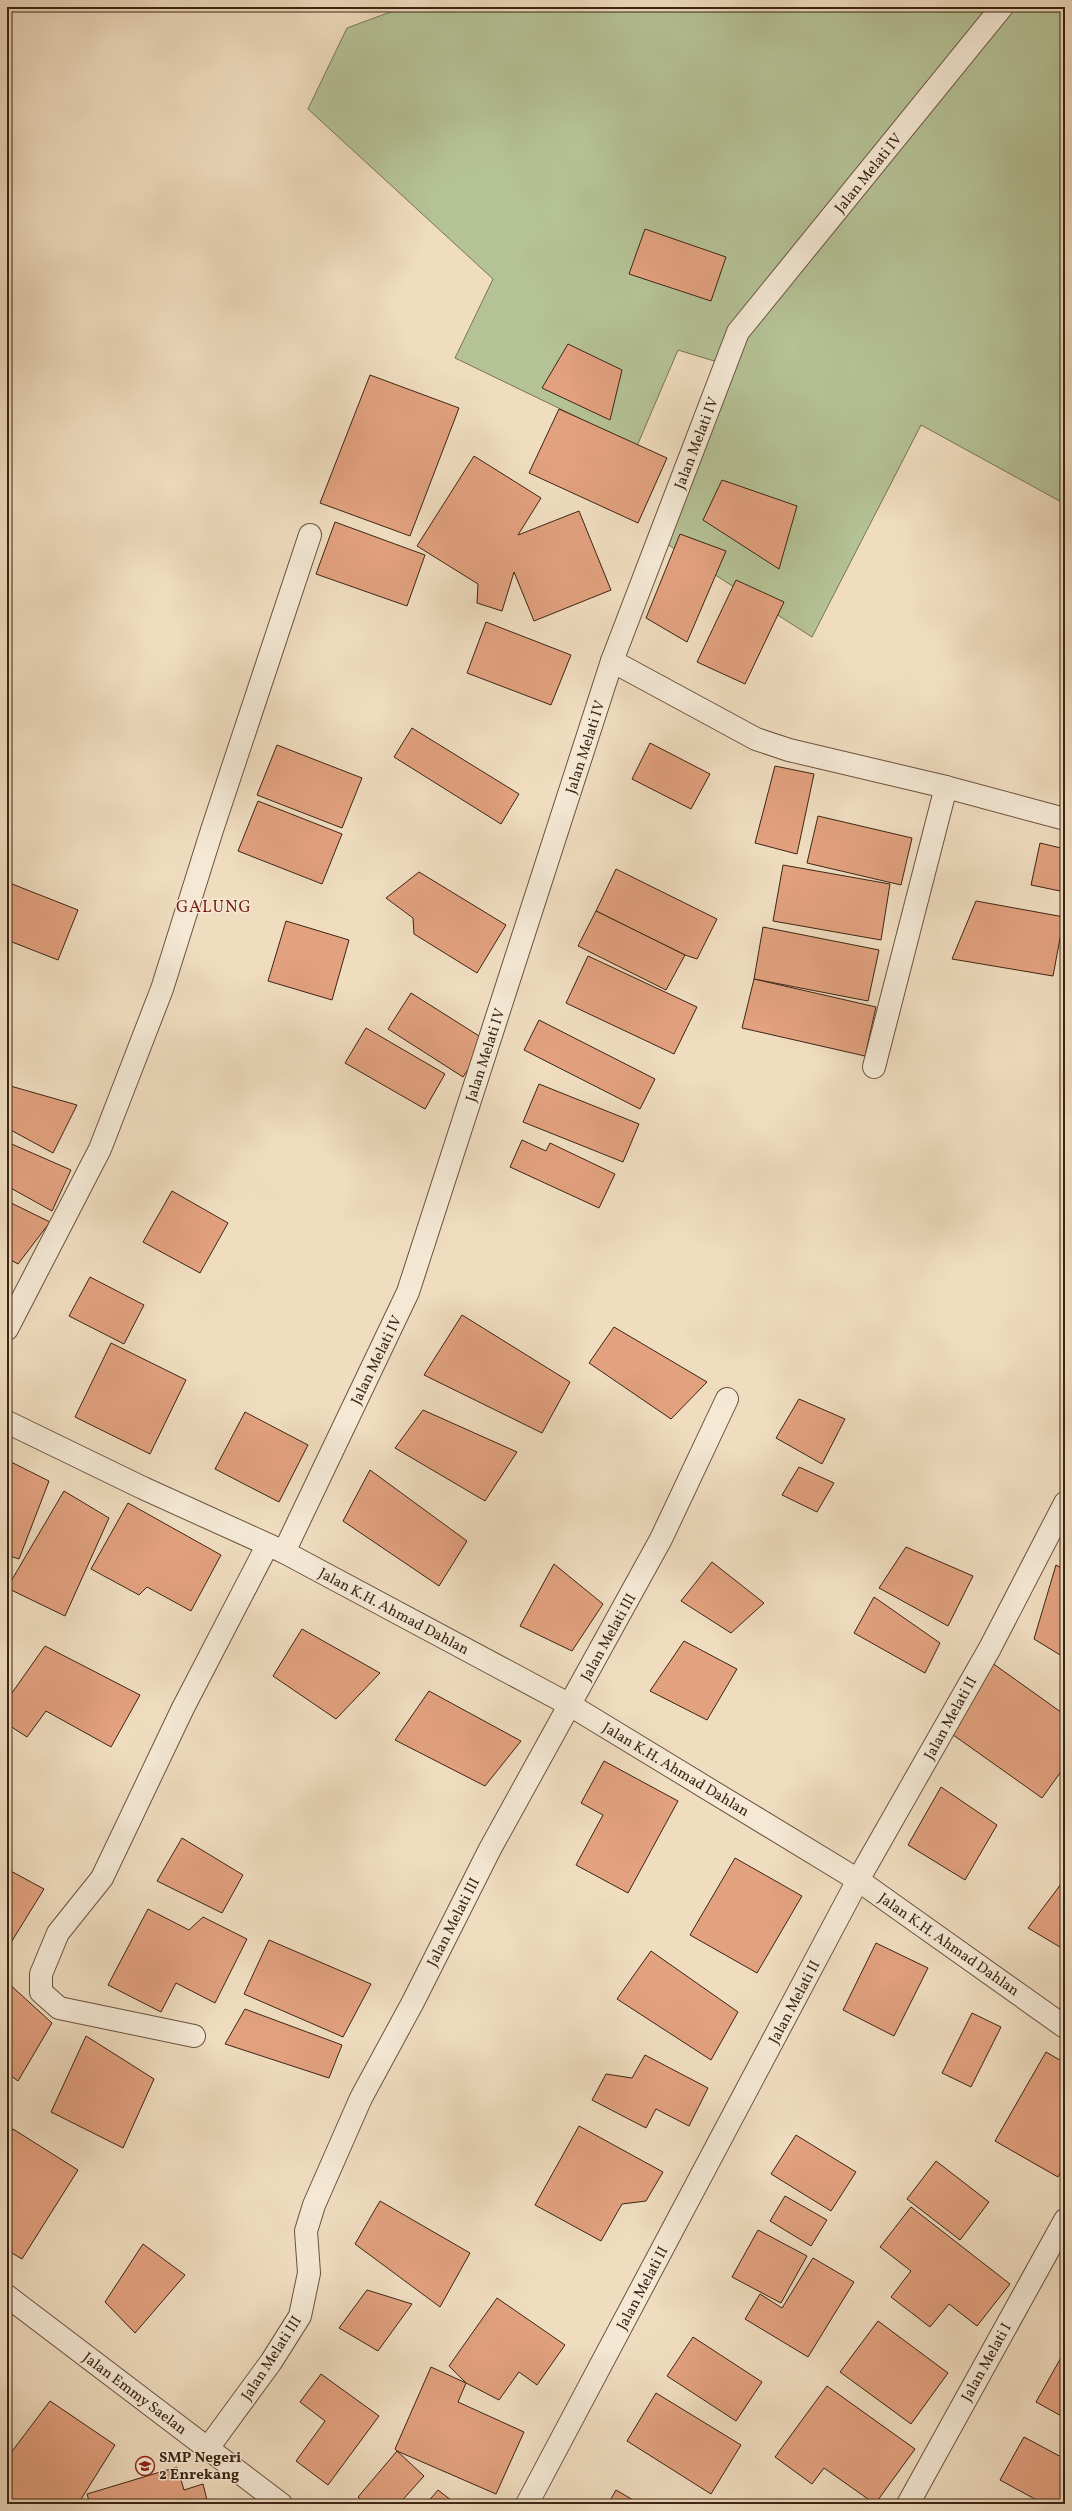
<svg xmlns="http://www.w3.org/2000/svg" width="1072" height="2511" viewBox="0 0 1072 2511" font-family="Vollkorn,serif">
<rect width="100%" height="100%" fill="#f0ddc0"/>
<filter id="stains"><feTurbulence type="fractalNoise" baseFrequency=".005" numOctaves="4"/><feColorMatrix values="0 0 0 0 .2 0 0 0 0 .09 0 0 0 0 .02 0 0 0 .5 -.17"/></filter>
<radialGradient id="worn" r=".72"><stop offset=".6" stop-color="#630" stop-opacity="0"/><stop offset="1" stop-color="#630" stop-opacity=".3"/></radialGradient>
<path fill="#b5c296" stroke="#787454" d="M404 7H1065V504L921 425 812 637 653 535 734 367 678 350 637 446 455 358 493 279 308 109 347 28Z"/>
<g fill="#e2a17f" stroke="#3c2513">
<path d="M645 229 726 257 711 301 629 274Z"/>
<path d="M568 344 622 370 610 420 542 388Z"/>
<path d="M370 375 459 408 410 536 320 503Z"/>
<path d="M559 409 667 458 638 523 529 473Z"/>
<path d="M474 456 541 498 518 535 579 511 611 590 534 621 514 572 502 611 477 603 478 584 417 546Z"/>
<path d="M722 480 797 506 779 569 703 520Z"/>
<path d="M335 522 425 555 407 606 316 574Z"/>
<path d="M680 534 726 551 687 642 646 618Z"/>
<path d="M736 580 784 602 745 684 697 662Z"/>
<path d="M486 622 571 655 551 705 467 673Z"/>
<path d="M412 728 519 794 501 824 394 757Z"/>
<path d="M650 743 710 774 691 809 632 779Z"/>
<path d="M277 745 362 778 342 828 257 795Z"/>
<path d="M775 766 814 774 797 854 755 843Z"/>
<path d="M258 801 342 834 322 884 238 851Z"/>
<path d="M818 816 912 838 901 885 807 863Z"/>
<path d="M1040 843 1065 849V892L1031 885Z"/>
<path d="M783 865 890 884 881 940 773 921Z"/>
<path d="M616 869 717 919 697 959 685 955 596 911Z"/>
<path d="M419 872 506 925 477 973 414 934 413 918 386 898Z"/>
<path d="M7 882 78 910 58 960 7 940Z"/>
<path d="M976 901 1064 917 1053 976 952 959Z"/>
<path d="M596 911 685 955 666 990 578 946Z"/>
<path d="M286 921 349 940 332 1000 268 981Z"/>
<path d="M763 927 879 950 868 1001 754 979Z"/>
<path d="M588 956 697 1007 674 1054 566 1003Z"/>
<path d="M754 979 876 1007 865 1056 742 1028Z"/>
<path d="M411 993 487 1041 463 1077 388 1029Z"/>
<path d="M539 1020 655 1079 640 1109 524 1050Z"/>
<path d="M366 1028 445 1074 425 1109 345 1063Z"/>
<path d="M539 1084 639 1124 623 1162 523 1122Z"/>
<path d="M7 1085 77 1105 53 1153 7 1128Z"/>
<path d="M522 1140 546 1151 550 1143 615 1174 599 1208 510 1167Z"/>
<path d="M7 1142 71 1170 52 1211 7 1186Z"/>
<path d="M172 1191 228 1223 200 1273 143 1242Z"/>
<path d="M7 1201 50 1222 18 1264 7 1258Z"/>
<path d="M90 1277 144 1305 124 1344 69 1316Z"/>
<path d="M462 1315 570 1382 542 1433 424 1375Z"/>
<path d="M614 1327 707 1382 671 1419 589 1363Z"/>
<path d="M111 1343 186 1380 150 1454 75 1417Z"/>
<path d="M799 1399 845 1419 822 1464 776 1438Z"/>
<path d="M423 1410 517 1452 485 1501 395 1448Z"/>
<path d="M245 1412 308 1445 279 1502 215 1469Z"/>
<path d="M7 1460 49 1481 19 1559 7 1555Z"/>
<path d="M799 1467 834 1483 817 1512 782 1495Z"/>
<path d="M370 1470 467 1541 439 1586 343 1521Z"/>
<path d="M64 1491 109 1518 65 1616 7 1588Z"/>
<path d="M128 1503 221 1555 191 1611 147 1587 139 1595 91 1569Z"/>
<path d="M906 1547 973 1576 948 1626 879 1588Z"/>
<path d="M712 1562 764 1603 731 1633 681 1601Z"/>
<path d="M554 1564 603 1604 572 1651 520 1626Z"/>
<path d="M1056 1565 1065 1570V1658L1034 1639Z"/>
<path d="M874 1597 940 1643 925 1673 854 1633Z"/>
<path d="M302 1629 380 1673 336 1719 273 1676Z"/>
<path d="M684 1641 737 1669 707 1720 650 1691Z"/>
<path d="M45 1646 140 1695 111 1747 46 1711 27 1737 7 1724V1700Z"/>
<path d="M988 1660 1065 1715V1766L1042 1798 949 1732Z"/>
<path d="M429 1691 521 1741 485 1786 395 1740Z"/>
<path d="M604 1761 678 1801 628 1893 576 1865 603 1815 581 1803Z"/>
<path d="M941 1787 997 1825 965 1880 908 1845Z"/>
<path d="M182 1838 243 1875 222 1913 157 1881Z"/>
<path d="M735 1858 802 1896 757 1973 690 1935Z"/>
<path d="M7 1869 44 1889 7 1949Z"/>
<path d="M1064 1880 1065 1881V1950L1028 1928Z"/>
<path d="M148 1909 189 1930 203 1917 247 1939 215 2003 176 1983 161 2012 108 1985Z"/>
<path d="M269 1940 371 1984 343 2037 244 1994Z"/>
<path d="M876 1943 928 1968 894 2036 843 2010Z"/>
<path d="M651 1951 738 2012 711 2060 617 1999Z"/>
<path d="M7 1982 52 2023 18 2081 7 2073Z"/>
<path d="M245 2009 342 2045 329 2078 225 2044Z"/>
<path d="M972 2013 1001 2027 971 2087 942 2073Z"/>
<path d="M86 2036 154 2079 123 2148 51 2112Z"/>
<path d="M1046 2052 1065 2063V2164L1058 2177 995 2141Z"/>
<path d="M645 2055 708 2088 689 2126 656 2109 646 2128 592 2100 606 2074 632 2078Z"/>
<path d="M579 2126 663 2172 646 2201 622 2204 601 2241 535 2205Z"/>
<path d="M13 2129 78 2170 22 2259 7 2250V2139Z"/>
<path d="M796 2135 856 2172 831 2211 771 2174Z"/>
<path d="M936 2161 989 2202 960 2240 907 2199Z"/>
<path d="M785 2196 827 2220 811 2246 770 2221Z"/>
<path d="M380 2201 470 2253 440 2307 355 2244Z"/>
<path d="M911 2207 1010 2284 977 2326 949 2304 930 2327 891 2297 911 2271 880 2247Z"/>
<path d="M758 2230 807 2256 781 2303 732 2277Z"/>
<path d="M143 2244 185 2275 135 2333 105 2302Z"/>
<path d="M813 2258 854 2282 808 2357 745 2319 760 2294 782 2308Z"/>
<path d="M367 2290 412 2304 378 2351 339 2328Z"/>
<path d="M497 2298 565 2345 537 2385 519 2372 499 2400 466 2383 449 2366Z"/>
<path d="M878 2321 948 2373 911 2424 840 2372Z"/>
<path d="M693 2337 762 2382 736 2421 667 2376Z"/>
<path d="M1063 2354 1065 2355V2418L1036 2402Z"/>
<path d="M431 2367 466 2383 458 2402 524 2432 496 2494 397 2451 395 2449Z"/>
<path d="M321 2374 379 2416 328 2485 296 2461 325 2421 300 2402Z"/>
<path d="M827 2386 915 2449 875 2504 824 2468 812 2484 775 2457Z"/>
<path d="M656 2393 741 2445 711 2494 627 2441Z"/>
<path d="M50 2401 115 2445 78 2504H7V2458Z"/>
<path d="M1024 2437 1065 2459V2504H1044L1000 2480Z"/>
<path d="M397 2451 424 2476 399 2504H366L358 2497Z"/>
<path d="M177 2467 184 2490 203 2484 208 2504H90L87 2494Z"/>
<path d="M438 2490 456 2504H426Z"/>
<path d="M616 2490 640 2504H608Z"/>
</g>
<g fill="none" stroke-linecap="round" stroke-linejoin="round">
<g stroke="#69533e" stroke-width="24">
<g id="minor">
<path d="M612 661 756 739 789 750 946 787 1065 819"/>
<path d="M874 1067 946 787"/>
<path d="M7 1329 100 1149 162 989 212 830 310 535"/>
<path d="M7 1422 143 1488 284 1552 570 1705 858 1880 1065 2027"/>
<path d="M284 1552 408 1292 612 661 738 332 1002 7"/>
<path d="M194 2036 59 2008 41 1992V1974L58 1933 102 1878 183 1708 267 1546"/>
<path d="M7 2296 281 2504"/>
<path d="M208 2448 271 2362 300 2316 309 2273 306 2231 314 2205 361 2098 413 2002 490 1849 661 1539 727 1399"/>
<path d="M527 2504 858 1880 990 1648 1065 1503"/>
<path d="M908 2504 1065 2220"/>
</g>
</g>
<use href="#minor" stroke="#f5e9d6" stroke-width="22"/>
</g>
<defs>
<g id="school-ring" transform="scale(1)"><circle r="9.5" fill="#f5e9d6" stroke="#8f2418" stroke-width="1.5"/><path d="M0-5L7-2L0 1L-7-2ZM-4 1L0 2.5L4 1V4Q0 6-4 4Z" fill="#8f2418"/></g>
</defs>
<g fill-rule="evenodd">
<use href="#school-ring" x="145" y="2466"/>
</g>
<g text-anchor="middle" stroke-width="3" stroke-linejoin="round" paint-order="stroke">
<g font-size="15" fill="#3c2513" stroke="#f5e9d6">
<text transform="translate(868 173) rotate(-51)" y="5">Jalan Melati IV</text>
<text transform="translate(696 443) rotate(-69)" y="5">Jalan Melati IV</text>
<text transform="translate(585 747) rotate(-72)" y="5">Jalan Melati IV</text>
<text transform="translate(485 1055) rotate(-72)" y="5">Jalan Melati IV</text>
<text transform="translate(376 1360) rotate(-64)" y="5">Jalan Melati IV</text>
<text transform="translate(394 1611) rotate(28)" y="5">Jalan K.H. Ahmad Dahlan</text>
<text transform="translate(608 1637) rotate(-61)" y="5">Jalan Melati III</text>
<text transform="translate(950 1718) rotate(-61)" y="5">Jalan Melati II</text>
<text transform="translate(676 1769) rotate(31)" y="5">Jalan K.H. Ahmad Dahlan</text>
<text transform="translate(453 1922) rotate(-63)" y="5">Jalan Melati III</text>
<text transform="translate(949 1944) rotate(35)" y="5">Jalan K.H. Ahmad Dahlan</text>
<text transform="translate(794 2002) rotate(-62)" y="5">Jalan Melati II</text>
<text transform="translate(642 2288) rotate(-62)" y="5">Jalan Melati II</text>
<text transform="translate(271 2358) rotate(-57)" y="5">Jalan Melati III</text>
<text transform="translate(986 2362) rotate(-61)" y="5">Jalan Melati I</text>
<text transform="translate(135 2393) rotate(37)" y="5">Jalan Emmy Saelan</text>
</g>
<g font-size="15" font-weight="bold" fill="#3c2513" stroke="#f5e9d6" text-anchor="start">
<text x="159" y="2462">SMP Negeri<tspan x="159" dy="17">2 Enrekang</tspan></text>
</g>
<g font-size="17" letter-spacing="1" fill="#7a1f14" stroke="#f5e9d6">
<text x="214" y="912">GALUNG</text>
</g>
</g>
<rect width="1072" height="2511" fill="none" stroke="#f0ddc0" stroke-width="24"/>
<rect x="8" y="8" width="1056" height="2495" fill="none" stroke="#3c2513" stroke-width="2"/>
<rect x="12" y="12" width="1048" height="2487" fill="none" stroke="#3c2513"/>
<rect width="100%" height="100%" filter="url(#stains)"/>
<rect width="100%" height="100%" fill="url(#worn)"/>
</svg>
